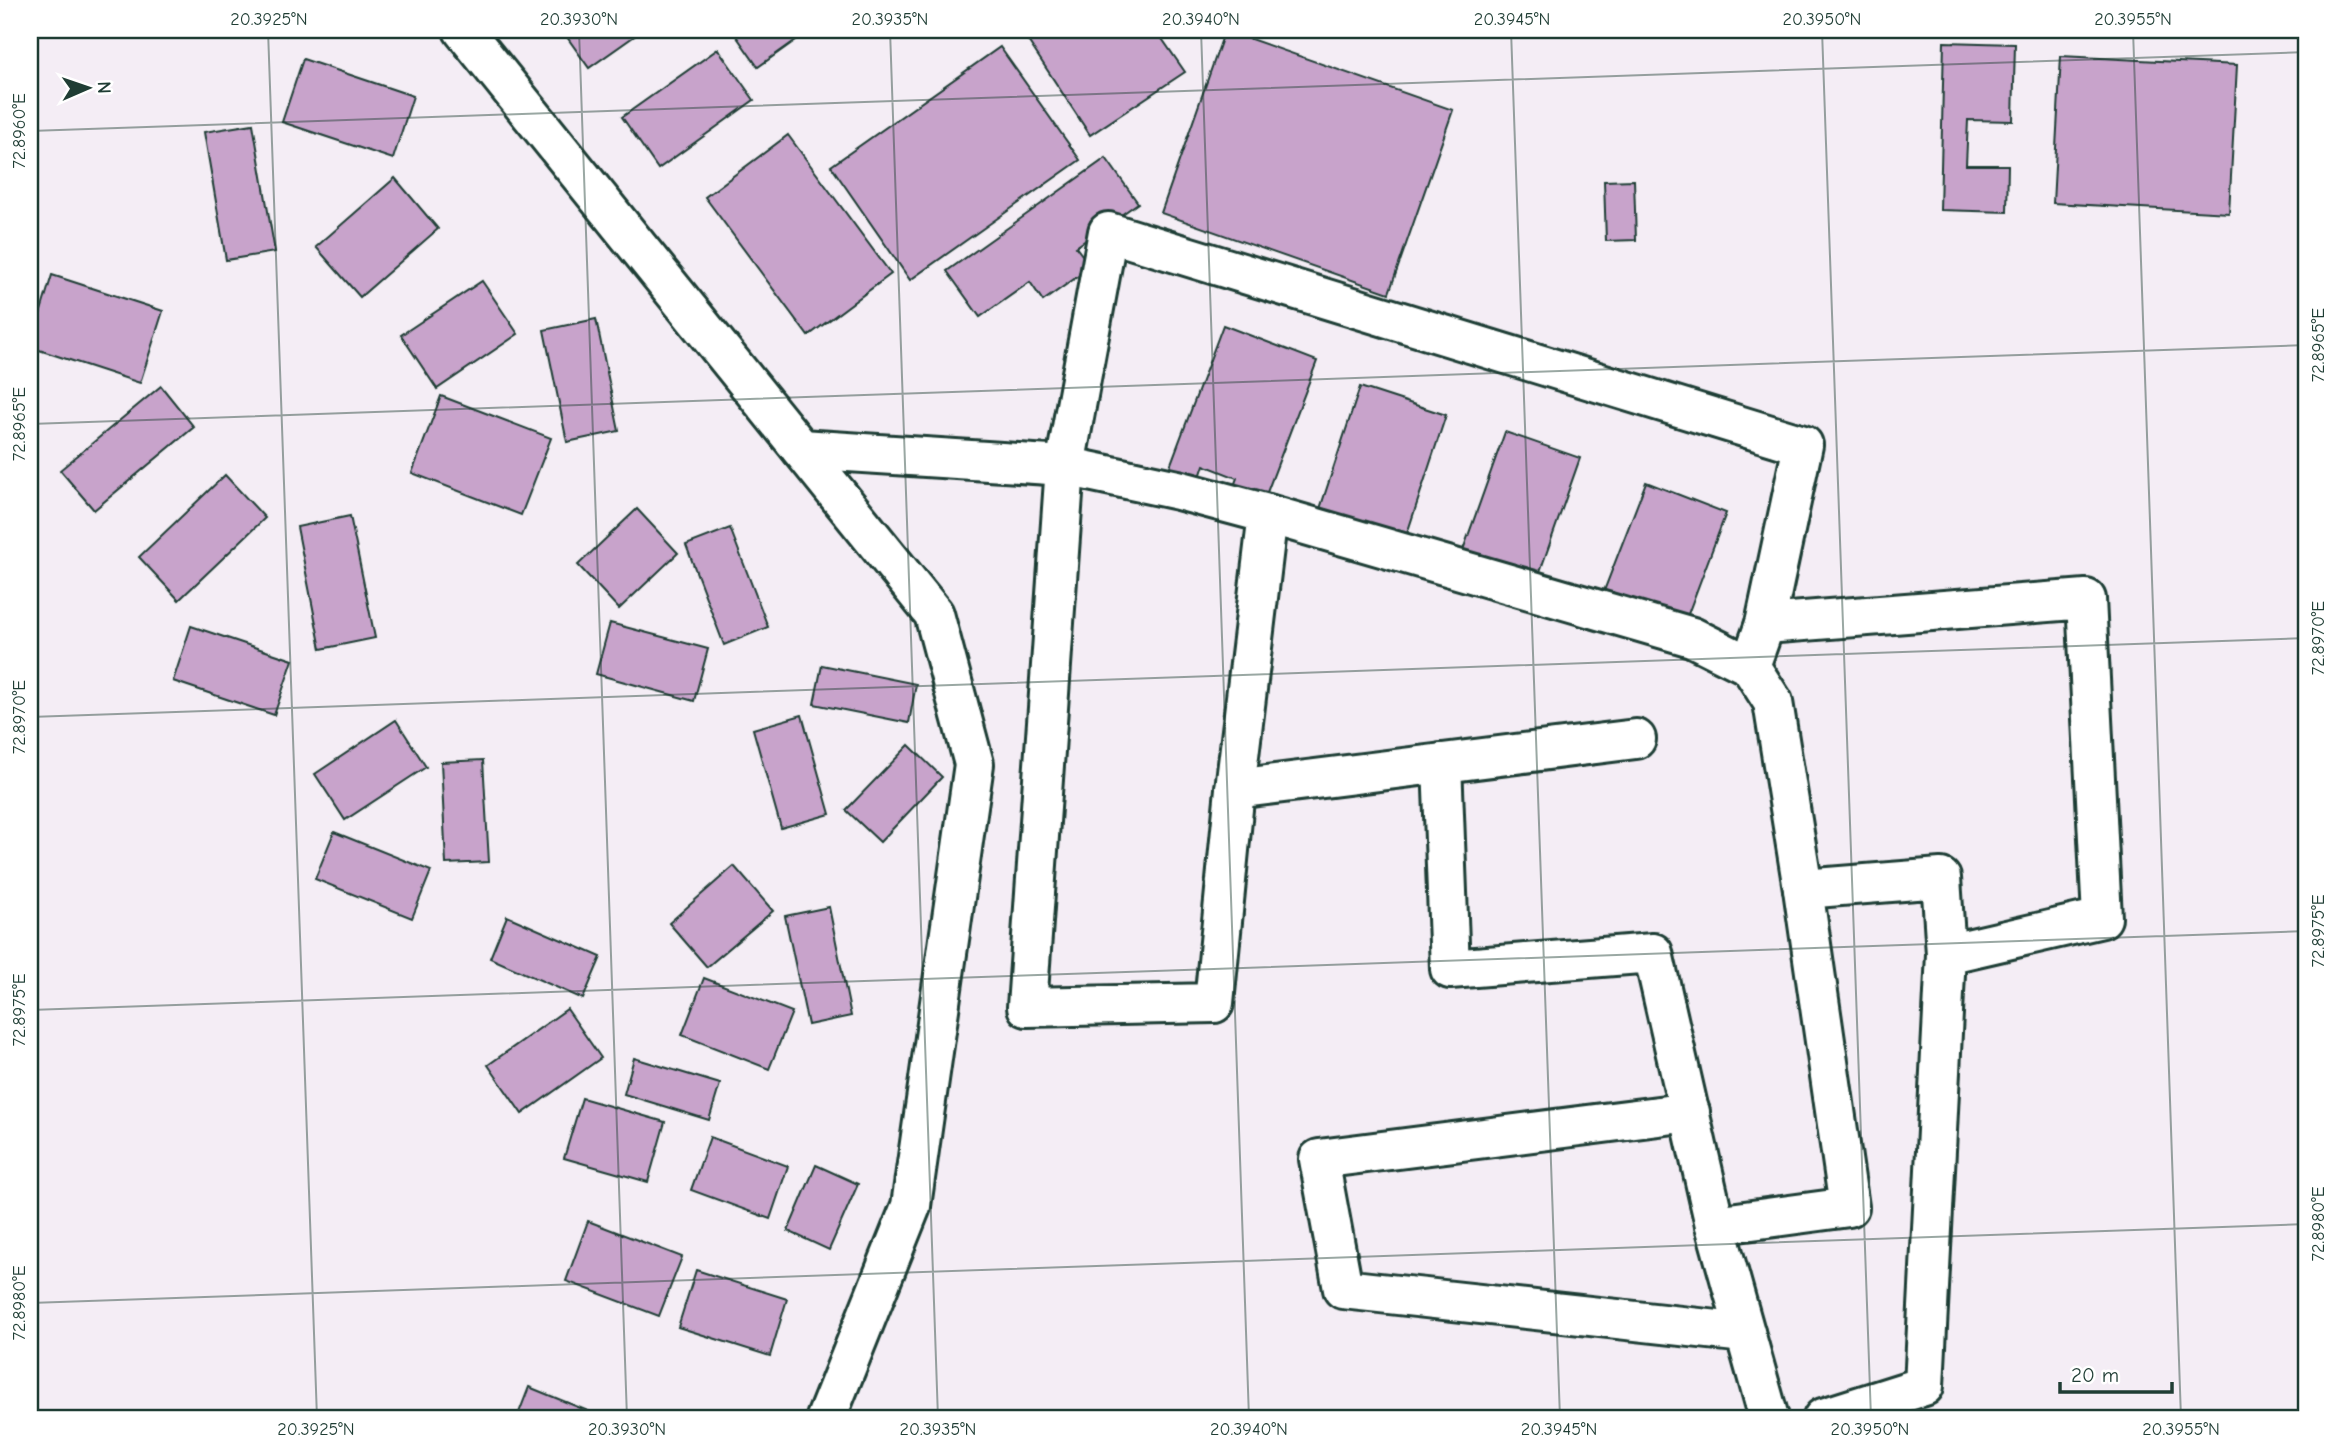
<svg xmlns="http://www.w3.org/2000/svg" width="2337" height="1448" viewBox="0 0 2337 1448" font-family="'Comic Neue',sans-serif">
<rect width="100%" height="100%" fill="#f4edf5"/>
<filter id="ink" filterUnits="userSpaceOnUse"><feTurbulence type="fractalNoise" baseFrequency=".0143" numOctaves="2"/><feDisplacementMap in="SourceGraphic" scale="14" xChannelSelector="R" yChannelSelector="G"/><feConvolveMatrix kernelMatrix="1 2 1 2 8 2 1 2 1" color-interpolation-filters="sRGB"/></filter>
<g filter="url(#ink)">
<g fill="#c8a3cb" stroke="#1f3d34" stroke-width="2">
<path d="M562 30H643L589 68Z"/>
<path d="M732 30H810L758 67Z"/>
<path d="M1021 30H1156L1185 72 1090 135Z"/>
<path d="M1225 30 1453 110 1389 293 1161 213Z"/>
<path d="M1944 42 2015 44 2013 121 1968 120 1966 165H2008L2007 212 1940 210Z"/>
<path d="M1000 47 1080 160 910 280 831 166Z"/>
<path d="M718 49 754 100 658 169 622 117Z"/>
<path d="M2061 56 2237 65 2229 213 2053 203Z"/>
<path d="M303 59 413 96 393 159 282 122Z"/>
<path d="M253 124 275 252 226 260 204 132Z"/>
<path d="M788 135 891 274 808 336 705 197Z"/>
<path d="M1106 158 1138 203 1076 247 1091 267 1043 301 1030 282 980 317 947 271Z"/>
<path d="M395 178 438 229 360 297 316 247Z"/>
<path d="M1634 180 1636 240 1606 241 1604 181Z"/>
<path d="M52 275 163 311 140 383 30 347Z"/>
<path d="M482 281 518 334 437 389 401 335Z"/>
<path d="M596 319 619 431 567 442 544 330Z"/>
<path d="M1223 325 1317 361 1261 508 1230 496 1237 478 1204 465 1199 480 1169 469Z"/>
<path d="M161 386 194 427 94 510 60 470Z"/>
<path d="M1360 387 1446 415 1403 546 1317 518Z"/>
<path d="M441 396 551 438 521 515 412 473Z"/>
<path d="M1505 432 1580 458 1537 580 1462 553Z"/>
<path d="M225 475 265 518 179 600 139 557Z"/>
<path d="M1646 482 1726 513 1685 622 1604 591Z"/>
<path d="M637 509 678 553 619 609 578 565Z"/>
<path d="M350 516 375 638 321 649 297 527Z"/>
<path d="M730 528 768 627 724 645 686 545Z"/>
<path d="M610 623 708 649 694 701 596 674Z"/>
<path d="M191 626 293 660 274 715 173 681Z"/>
<path d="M822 665 916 684 909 723 814 704Z"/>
<path d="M802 715 830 814 781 828 753 729Z"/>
<path d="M396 720 426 767 345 820 315 774Z"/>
<path d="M909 745 942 777 880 842 846 810Z"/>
<path d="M483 760 489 862 446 864 441 762Z"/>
<path d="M334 832 431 871 412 918 315 879Z"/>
<path d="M734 866 773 911 707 967 669 923Z"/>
<path d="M829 907 851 1016 808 1025 785 916Z"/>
<path d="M507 916 601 957 583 999 490 958Z"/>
<path d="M704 978 792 1012 769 1069 682 1035Z"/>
<path d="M567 1009 601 1058 522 1114 488 1065Z"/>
<path d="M634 1058 720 1084 709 1120 624 1094Z"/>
<path d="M582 1098 665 1122 648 1182 564 1158Z"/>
<path d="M710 1137 788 1166 770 1219 691 1190Z"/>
<path d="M816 1165 858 1184 829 1250 788 1231Z"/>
<path d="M588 1221 682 1257 659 1316 566 1281Z"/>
<path d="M696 1270 787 1299 770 1356 678 1327Z"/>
<path d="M529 1387 605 1418H517Z"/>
</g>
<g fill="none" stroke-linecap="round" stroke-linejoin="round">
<g stroke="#1f3d34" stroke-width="44">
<g id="minor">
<path d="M463 30 934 614 974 764 911 1206 826 1418"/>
<path d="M801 449 1065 466 1178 490 1268 514 1692 637 1750 666 1773 702 1803 889 1849 1207 1715 1225 1769 1418"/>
<path d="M1268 514 1235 789 1214 1003 1027 1007 1065 466 1108 232 1803 445 1765 624 1750 666"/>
<path d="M1765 624 2086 599 2102 918 1946 954 1924 1386 1823 1418"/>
<path d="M1442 763 1450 969 1653 953 1715 1225"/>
<path d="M1235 789 1636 739"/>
<path d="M1803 889 1941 878 1946 954"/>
<path d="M1690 1112 1319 1159 1343 1289 1745 1333"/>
</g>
</g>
<use href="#minor" stroke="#fff" stroke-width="38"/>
</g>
</g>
<path fill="none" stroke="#1f3d34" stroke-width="2" stroke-opacity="0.45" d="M268 30 317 1418M579 30 627 1418M890 30 938 1418M1201 30 1249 1418M1511 30 1560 1418M1822 30 1871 1418M2133 30 2181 1418M30 131 2307 52M30 424 2307 345M30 717 2307 638M30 1010 2307 931M30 1303 2307 1224"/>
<rect width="2337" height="1448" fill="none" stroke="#fff" stroke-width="77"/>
<g transform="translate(88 88) rotate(88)" stroke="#ffffff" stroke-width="5" paint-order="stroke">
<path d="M0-5L12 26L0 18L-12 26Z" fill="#1f3d34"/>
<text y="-10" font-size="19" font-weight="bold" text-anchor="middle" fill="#1f3d34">N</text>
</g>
<path d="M2060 1382v10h112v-10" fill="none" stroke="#1f3d34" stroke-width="3.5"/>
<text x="2071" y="1382" font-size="21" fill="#1f3d34" stroke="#ffffff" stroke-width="5" paint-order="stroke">20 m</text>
<rect x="38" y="38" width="2260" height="1372" fill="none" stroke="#1f3d34" stroke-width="2.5"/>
<g font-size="18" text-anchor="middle" fill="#1f3d34">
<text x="269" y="25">20.3925°N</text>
<text x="579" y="25">20.3930°N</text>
<text x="890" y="25">20.3935°N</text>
<text x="1201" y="25">20.3940°N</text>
<text x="1512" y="25">20.3945°N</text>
<text x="1822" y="25">20.3950°N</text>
<text x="2133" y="25">20.3955°N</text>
<text transform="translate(19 131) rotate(-90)" y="6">72.8960°E</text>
<text transform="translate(2318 345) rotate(-90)" y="6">72.8965°E</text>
<text transform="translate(19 424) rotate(-90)" y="6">72.8965°E</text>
<text transform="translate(2318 638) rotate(-90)" y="6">72.8970°E</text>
<text transform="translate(19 717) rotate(-90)" y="6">72.8970°E</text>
<text transform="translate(2318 931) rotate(-90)" y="6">72.8975°E</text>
<text transform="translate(19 1010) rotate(-90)" y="6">72.8975°E</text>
<text transform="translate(2318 1224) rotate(-90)" y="6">72.8980°E</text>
<text transform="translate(19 1303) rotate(-90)" y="6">72.8980°E</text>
<text x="316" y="1435">20.3925°N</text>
<text x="627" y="1435">20.3930°N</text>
<text x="938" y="1435">20.3935°N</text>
<text x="1249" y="1435">20.3940°N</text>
<text x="1559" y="1435">20.3945°N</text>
<text x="1870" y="1435">20.3950°N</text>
<text x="2181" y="1435">20.3955°N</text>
</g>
</svg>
